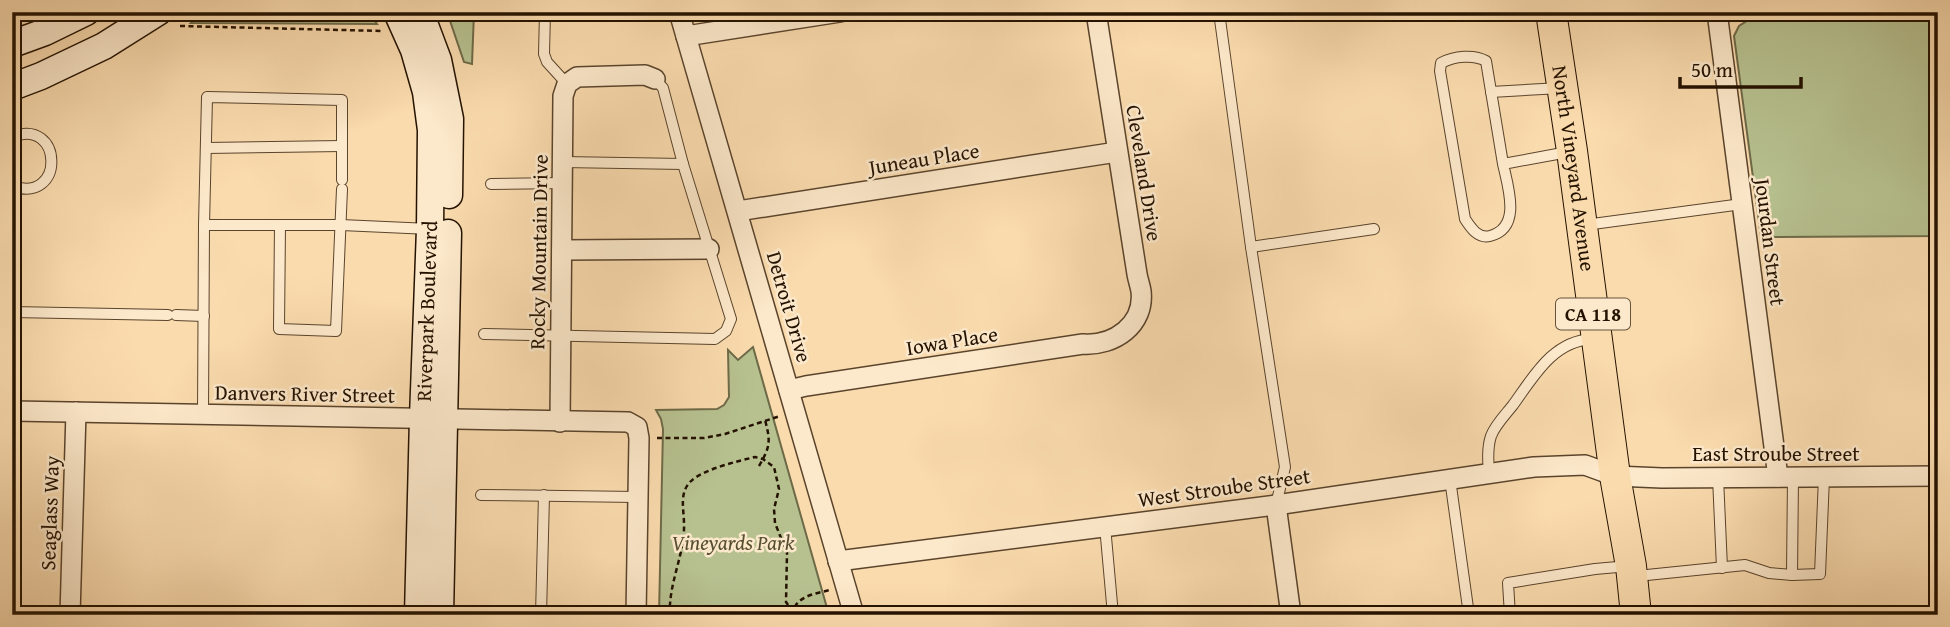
<svg xmlns="http://www.w3.org/2000/svg" width="1950" height="627" viewBox="0 0 1950 627" font-family="'Gentium Book Plus',serif">
<rect width="100%" height="100%" fill="#fadbae"/>
<filter id="stains"><feTurbulence type="fractalNoise" baseFrequency=".00286" numOctaves="4"/><feColorMatrix values="0 0 0 0 .2 0 0 0 0 .09 0 0 0 0 .02 0 0 0 .5 -.17"/></filter>
<radialGradient id="worn" r=".72"><stop offset=".6" stop-color="#630" stop-opacity="0"/><stop offset="1" stop-color="#630" stop-opacity=".3"/></radialGradient>
<g fill="#b7c190" stroke="#6e6a48" stroke-width="2">
<path d="M203 12H369L377 24 191 23Z"/>
<path d="M447 12H474L472 64 464 62Z"/>
<path d="M1938 12V236L1761 237 1734 36 1739 26 1750 19Z"/>
<path d="M753 347 829 615H659L663 429 661 419 656 410 717 409 724 405 729 397 728 350 738 360Z"/>
</g>
<g fill="none" stroke-linecap="round" stroke-linejoin="round">
<g stroke="#5a442c" stroke-width="12">
<g id="lane">
<path d="M545 12 544 54 547 62 567 84"/>
<path d="M1219 12 1251 247 1285 467 1276 505"/>
<path d="M1491 92 1561 88"/>
<path d="M12 137C63 116 66 205 12 186"/>
<path d="M206 148 342 146"/>
<path d="M563 162 683 164"/>
<path d="M1503 164 1486 61C1474 54 1454 56 1441 63L1440 71 1465 219C1471 228 1478 239 1490 236 1522 228 1508 187 1503 164L1568 152"/>
<path d="M491 184 563 183"/>
<path d="M204 225 207 97 342 100V180"/>
<path d="M280 225 279 329 336 331 342 189"/>
<path d="M1585 225 1742 204"/>
<path d="M1251 247 1374 229"/>
<path d="M12 312 168 315"/>
<path d="M176 315 204 316"/>
<path d="M484 334 715 339 726 331 731 319 683 164 663 88 655 79"/>
<path d="M203 414 204 225H341L430 229"/>
<path d="M1489 473C1488 461 1487 448 1491 436 1495 425 1506 414 1513 405 1534 376 1553 341 1592 339"/>
<path d="M1718 477 1722 568"/>
<path d="M1450 479 1469 615"/>
<path d="M481 495 637 497"/>
<path d="M1105 526 1113 615"/>
<path d="M1792 575 1793 477"/>
<path d="M1637 576 1745 565 1769 573 1792 575 1820 574 1824 477"/>
<path d="M541 615 544 495"/>
<path d="M1510 615 1508 583 1595 569 1629 566"/>
</g>
</g>
<g stroke="#5a442c" stroke-width="22">
<g id="street">
<path d="M679 12 854 615"/>
<path d="M1717 12 1778 477"/>
<path d="M686 36 840 12"/>
<path d="M738 211 1117 152"/>
<path d="M562 250 709 249"/>
<path d="M789 390 806 386 1083 344C1114 346 1145 325 1141 291 1140 285 1138 280 1137 274L1096 12"/>
<path d="M12 411 628 422 637 427 639 438 636 615"/>
<path d="M560 422 563 96 567 84 577 77 645 75 655 79"/>
<path d="M1276 505 1291 615"/>
<path d="M838 561 1276 505 1534 467 1585 465 1615 476 1662 478 1938 476"/>
<path d="M70 615 76 412"/>
</g>
</g>
<g stroke="#241200" stroke-width="29">
<g id="secondary">
<path d="M397 12 414 50 426 92 431 130 430 229 423 418 418 615"/>
<path d="M420 12 438 60 450 119 449 195"/>
<path d="M12 44 45 32 86 12"/>
<path d="M12 87 41 76 104 46 158 12"/>
<path d="M440 615 448 233"/>
</g>
</g>
<g stroke="#241200" stroke-width="32">
<g id="primary">
<path id="s1" d="M1551 12 1572 151 1615 476 1631 566 1636 615"/>
</g>
</g>
<g stroke="#241200" stroke-width="2.5" stroke-dasharray="5 3.5" stroke-linecap="butt">
<path d="M180 26 383 31"/>
<path d="M657 438H704L725 434 780 416"/>
<path d="M759 466C770 447 771 442 765 420"/>
<path d="M670 615C668 584 685 554 684 524 684 509 679 494 690 482 701 470 738 461 755 457L763 459 774 467 779 489 774 509 775 523 787 553 786 602 792 611"/>
<path d="M792 615C795 596 814 594 830 590"/>
</g>
<use href="#lane" stroke="#fce8ca" stroke-width="10"/>
<use href="#street" stroke="#fce8ca" stroke-width="19"/>
<use href="#secondary" stroke="#fce8ca" stroke-width="26"/>
<use href="#primary" stroke="#fadbae" stroke-width="30"/>
</g>
<g text-anchor="middle" stroke-width="5" stroke-linejoin="round" paint-order="stroke">
<rect fill="#fce8ca" stroke="#65523d" stroke-width="2" x="1556" y="298.5" width="74" height="31" rx="5"/>
<g font-size="19" font-weight="bold" fill="#241200">
<text x="1593" y="321">CA 118</text>
</g>
<g font-size="21" fill="#241200" stroke="#fce8ca">
<text transform="translate(924 159) rotate(-9)" y="7">Juneau Place</text>
<text dy="7" stroke="none"><textPath href="#s1" startOffset="158">North Vineyard Avenue</textPath></text>
<text transform="translate(1144 173) rotate(81)" y="7">Cleveland Drive</text>
<text transform="translate(1770 242) rotate(83)" y="7">Jourdan Street</text>
<text transform="translate(539 252) rotate(-89)" y="7">Rocky Mountain Drive</text>
<text transform="translate(789 307) rotate(74)" y="7">Detroit Drive</text>
<text transform="translate(427 311) rotate(-88)" y="7">Riverpark Boulevard</text>
<text transform="translate(952 341) rotate(-9)" y="7">Iowa Place</text>
<text transform="translate(305 394) rotate(1)" y="7">Danvers River Street</text>
<text x="1776" y="461">East Stroube Street</text>
<text transform="translate(1224 488) rotate(-8)" y="7">West Stroube Street</text>
<text transform="translate(50 513) rotate(-88)" y="7">Seaglass Way</text>
</g>
<g font-size="21" font-style="italic" fill="#574f32" stroke="#fce8ca">
<text x="733" y="550">Vineyards Park</text>
</g>
</g>
<rect width="1950" height="627" fill="none" stroke="#fadbae" stroke-width="42"/>
<rect x="14" y="14" width="1922" height="599" fill="none" stroke="#241200" stroke-width="3.5"/>
<rect x="21" y="21" width="1908" height="585" fill="none" stroke="#241200" stroke-width="2"/>
<path d="M1680 77v10h121v-10" fill="none" stroke="#241200" stroke-width="3.5"/>
<text x="1691" y="77" font-size="21" fill="#241200" stroke="#fce8ca" stroke-width="5" paint-order="stroke">50 m</text>
<rect width="100%" height="100%" filter="url(#stains)"/>
<rect width="100%" height="100%" fill="url(#worn)"/>
</svg>
